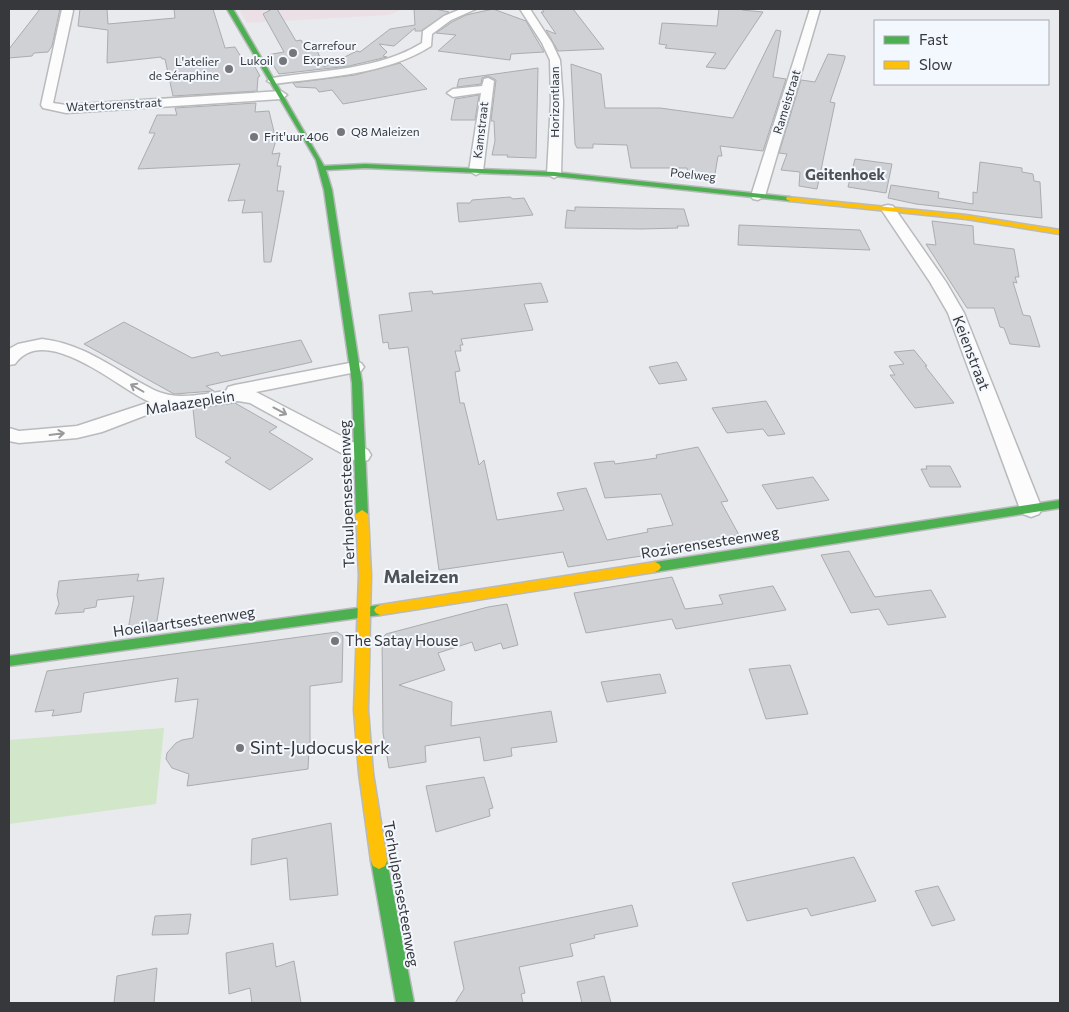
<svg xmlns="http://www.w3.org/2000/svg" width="1069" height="1012" viewBox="0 0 1069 1012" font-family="Commissioner,sans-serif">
<rect width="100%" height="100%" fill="#e8eaed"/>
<path fill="#ece0e7" d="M239 9H402L390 15 247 23Z"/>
<path fill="#d2e6c9" d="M164 728 156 804 9 824V740Z"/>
<g fill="#d0d1d4" stroke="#aaacaf">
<path d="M40 9H60L52 46 48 52 34 53 32 56 9 58V49Z"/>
<path d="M80 9H107L108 24 175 18 174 9H213L225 48 235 47 246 65 250 58 260 76 258 77 257 91 173 96 165 59H162L161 57 107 63 108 30 78 26Z"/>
<path d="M272 9H277L296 41 301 40 306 49 316 48 324 67 357 51 360 52 390 29 415 25 414 9H435L449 12 421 31H415V28L394 46 379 44 387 52 383 56 387 57 349 66 279 74 267 55 284 52 263 14Z"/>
<path d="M493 9 526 21 544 52 511 54 510 60 438 51 456 35 436 33 452 22 466 15Z"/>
<path d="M542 9H573L604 49 558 51 546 30 556 34 541 12H544Z"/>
<path d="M719 9H742V10L763 12 725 69 706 67 716 53 665 48 667 45 659 44 662 23 717 26Z"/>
<path d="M776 30 781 31 773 77 786 79 763 151 720 146 722 156H718L714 180 689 176 687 168H631L627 145 593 144V148H577L575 144 571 64 601 74 605 108H660L733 118Z"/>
<path d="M828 54 845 56V58L830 102 835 103 817 189 799 186 800 172 781 170 787 154 779 153 801 80 815 82Z"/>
<path d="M400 63 427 89 343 104 332 90 319 92 316 88 296 87 293 83 355 75Z"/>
<path d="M538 68 536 158 507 157 508 155H492L495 141 494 121H491L496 80 488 76 482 78 481 84 457 87 459 79Z"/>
<path d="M479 95 475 120H451L455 99Z"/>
<path d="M256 103 255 112 269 111 276 140 272 154 280 153 277 166H281L277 191H284L271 262H264L262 212 242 213 245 200 228 201 240 164 138 169 155 133H149L157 115H177L175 108Z"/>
<path d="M855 159 892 164 886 193 848 187Z"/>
<path d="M980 162 1022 168V172L1033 174 1034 181 1040 182 1042 218 916 204 888 198 891 185 939 192 938 198 973 204V192L977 193Z"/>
<path d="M510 197 513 199 524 198 533 215 459 222 457 203H470L472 200Z"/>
<path d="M575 207 684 209 689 226H677L678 228 642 229 565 228 567 210 575 211Z"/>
<path d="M932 221 973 226 974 244 1014 249 1019 277H1015L1017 283 1013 282 1023 315 1030 316 1040 347 1010 344 1004 328 1000 327 994 308H967L926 244 936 245Z"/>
<path d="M739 225 860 230 870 250 738 245Z"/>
<path d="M541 283 548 302 524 304 533 330 461 339 463 345H460L461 351H455L460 371 455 372 460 403H464L479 465 484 460 497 520 564 510 557 493 586 488 607 540 648 532 647 529 673 525 661 494 605 498 594 463 614 461 615 464 657 458 656 455 698 447 728 501 721 502 739 535 660 549 662 553 568 567 563 552 439 570 408 347 389 349 388 342 383 343 379 315 412 311 409 293 432 291 433 294Z"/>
<path d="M124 322 192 358 218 352 221 356 301 340 312 362 206 386 214 391 174 394 84 344Z"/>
<path d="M914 350 927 366H925L954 403 915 408 890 375H895L889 366 904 364 894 352Z"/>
<path d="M677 362 687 380 659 384 649 367Z"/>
<path d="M766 401 785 434 768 436 763 429 727 433 712 408Z"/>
<path d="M235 403 277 427 269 432 313 459 270 490 225 462 231 458 196 437 193 409Z"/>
<path d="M926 466H950L961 487H930L921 469H927Z"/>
<path d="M813 477 829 500 777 509 762 485Z"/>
<path d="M849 551 875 597 931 590 946 617 888 625 879 609 851 613 821 555Z"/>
<path d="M139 574 137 581 164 578 156 627 128 630 134 596 97 600 96 607 84 609V612L55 614 59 604 57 595 59 581Z"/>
<path d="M672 577 685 609 723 604 719 595 773 586 786 610 676 629 672 619 586 633 574 593Z"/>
<path d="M507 604 518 645 503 649 501 643 475 651 472 642 438 653 445 670 399 685 452 702 451 726 551 711 557 742 511 748 512 756 484 761 480 737 425 746 426 762 389 768 383 733 382 638 386 634 488 607Z"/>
<path d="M337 632 343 636 342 682 310 686V748L309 749 308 769 187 786 189 774 172 768 166 759 167 753 176 743 182 740 193 738 198 699 175 702 178 678 84 693 81 712 52 716 54 710 35 712 47 671Z"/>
<path d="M790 665 808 714 766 719 749 669Z"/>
<path d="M660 674 666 693 607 702 601 682Z"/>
<path d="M484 777 493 808 489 809 490 816 436 832 426 786Z"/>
<path d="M331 823 338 895 290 900 287 858 251 865 252 839Z"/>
<path d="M854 857 876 901 811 916 807 908 747 921 732 883Z"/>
<path d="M938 886 955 920 932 926 915 891Z"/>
<path d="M632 905 638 926 594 935 595 938 570 944 573 956 519 967 525 993 521 994 523 1003H455L464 989 454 942Z"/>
<path d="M191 914 188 934 152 935 155 916Z"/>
<path d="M273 943 276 967 294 961 301 1003H252L250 988 229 994 226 953Z"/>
<path d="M157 968 154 1003H114L117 976Z"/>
<path d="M604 976 611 1003H582L577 982Z"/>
</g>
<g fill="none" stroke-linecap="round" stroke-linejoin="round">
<g stroke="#b8babc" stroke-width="3">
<g id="street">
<path d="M62 9H72L73 11 53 103 66 105 281 91 287 95 281 99 66 113 43 108 41 105Z"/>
<path d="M461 9H476L451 20 432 34 431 46C386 75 325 77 273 84L267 81 273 78C321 70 379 70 422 43L423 31 444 16Z"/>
<path d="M520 9H530L552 43 560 60 563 101 561 174 554 178 547 174 551 101 550 60 542 43Z"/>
<path d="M810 9H820L765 196 758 200 753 199 751 196Z"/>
<path d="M488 78 494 81 483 171 476 175 469 171 481 93 453 97 447 93 453 89 482 86 484 79Z"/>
<path d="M888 205 893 206 946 282 964 313 1042 509 1039 514 1031 517 1023 514 1020 509 948 313 930 282 881 209 883 206Z"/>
<path d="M42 339C86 344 116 371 154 390 177 401 202 394 226 391L228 387 235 385 355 362 361 363 364 367 361 371 256 392 368 450 371 455 368 460 361 462 354 460 250 403 238 401 167 410 149 414 102 432 77 438 19 443 9 441V428L19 431 77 426 150 402C119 389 45 321 15 364L9 365V349L18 344Z"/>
</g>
</g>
<g stroke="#b8babc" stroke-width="3">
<g id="fast">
<path d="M227 9H233L324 166 365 164 554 172 790 197 794 199 790 201 554 176 365 168 326 170 332 190 362 383 368 514 366 517H358L356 514 352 383 324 190 316 160Z"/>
<path d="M1060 500V508L655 572 651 570 649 567 651 564 655 562Z"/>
<path d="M380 605 384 607 386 610 384 613 380 615 9 666V656Z"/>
<path d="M379 853 385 856 387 861 414 1003H396L371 861 373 856Z"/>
</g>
</g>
<g stroke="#b8babc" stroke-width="3">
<g id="slow">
<path d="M787 197 966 215 1060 230V234L966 219 790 201 786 199Z"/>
<path d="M362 510 368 514 371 575 368 710 373 773 387 861 385 866 379 869 373 866 371 861 359 773 354 710 359 575 356 514Z"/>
<path d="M655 562 659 564 661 567 659 570 655 572 380 615 376 613 374 610 376 607 380 605Z"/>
</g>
</g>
<use href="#street" fill="#fcfcfc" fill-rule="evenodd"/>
<use href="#fast" fill="#4caf50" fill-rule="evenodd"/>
<use href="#slow" fill="#ffc107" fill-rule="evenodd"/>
</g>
<defs><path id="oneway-shaft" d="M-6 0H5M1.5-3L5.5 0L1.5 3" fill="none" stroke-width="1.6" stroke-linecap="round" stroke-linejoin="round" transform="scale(1.25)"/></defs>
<g stroke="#9a9a9c">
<use href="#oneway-shaft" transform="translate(137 388) rotate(-150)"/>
<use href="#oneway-shaft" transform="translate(280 411) rotate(28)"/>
<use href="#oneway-shaft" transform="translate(57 434) rotate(-7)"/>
</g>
<g fill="#757679" stroke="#f3f7fe" stroke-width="2">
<circle cx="293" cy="53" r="5"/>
<circle cx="283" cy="61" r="5"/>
<circle cx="229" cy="69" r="5"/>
<circle cx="341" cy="132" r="5"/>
<circle cx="254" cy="137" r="5"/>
<circle cx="335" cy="641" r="5"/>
<circle cx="240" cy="748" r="5"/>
</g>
<g text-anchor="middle" stroke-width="4" stroke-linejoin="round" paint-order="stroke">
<g font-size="12" fill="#37383b" stroke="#f3f7fe" text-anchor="start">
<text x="303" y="50">Carrefour<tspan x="303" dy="14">Express</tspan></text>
<text x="273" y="65" text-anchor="end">Lukoil</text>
<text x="219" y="66" text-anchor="end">L'atelier<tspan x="219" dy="14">de Séraphine</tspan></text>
<text x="351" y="136">Q8 Maleizen</text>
<text x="264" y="141">Frit'uur 406</text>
</g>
<g font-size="12" fill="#37383b" stroke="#f3f7fe">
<text transform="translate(555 102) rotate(-90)" y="4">Horizontlaan</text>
<text transform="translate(787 102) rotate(-73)" y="4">Rameistraat</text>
<text transform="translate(114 105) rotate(-3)" y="4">Watertorenstraat</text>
<text transform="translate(481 130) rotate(-83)" y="4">Kamstraat</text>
<text transform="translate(693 175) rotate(6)" y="4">Poelweg</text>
</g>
<g font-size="15" font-weight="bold" fill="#4e5257" stroke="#f3f7fe">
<text x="845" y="180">Geitenhoek</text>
</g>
<g font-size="15" fill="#37383b" stroke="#f3f7fe">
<text transform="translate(971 353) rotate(69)" y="5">Keienstraat</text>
<text transform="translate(190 403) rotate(-9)" y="5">Malaazeplein</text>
<text transform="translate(347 494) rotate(-92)" y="5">Terhulpensesteenweg</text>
<text transform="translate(710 543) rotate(-9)" y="5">Rozierensesteenweg</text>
<text transform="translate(184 622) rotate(-8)" y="5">Hoeilaartsesteenweg</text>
<text transform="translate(401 894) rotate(80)" y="5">Terhulpensesteenweg</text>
</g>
<g font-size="15" fill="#37383b" stroke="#f3f7fe" text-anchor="start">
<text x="345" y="646">The Satay House</text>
</g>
<g font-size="18" font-weight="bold" fill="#4e5257" stroke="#f3f7fe">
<text x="421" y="583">Maleizen</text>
</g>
<g font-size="18" fill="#37383b" stroke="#f3f7fe" text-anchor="start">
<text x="250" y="754">Sint-Judocuskerk</text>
</g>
</g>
<rect width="1069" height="1012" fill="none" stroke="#37383b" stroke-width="20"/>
<rect x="874" y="20" width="175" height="65" fill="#f3f7fe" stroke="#a8abb0"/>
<rect x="884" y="36" width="25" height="8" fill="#4caf50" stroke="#a8abb0"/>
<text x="919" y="45" font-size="15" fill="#37383b">Fast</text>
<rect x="884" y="61" width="25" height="8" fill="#ffc107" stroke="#a8abb0"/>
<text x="919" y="70" font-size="15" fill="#37383b">Slow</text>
</svg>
